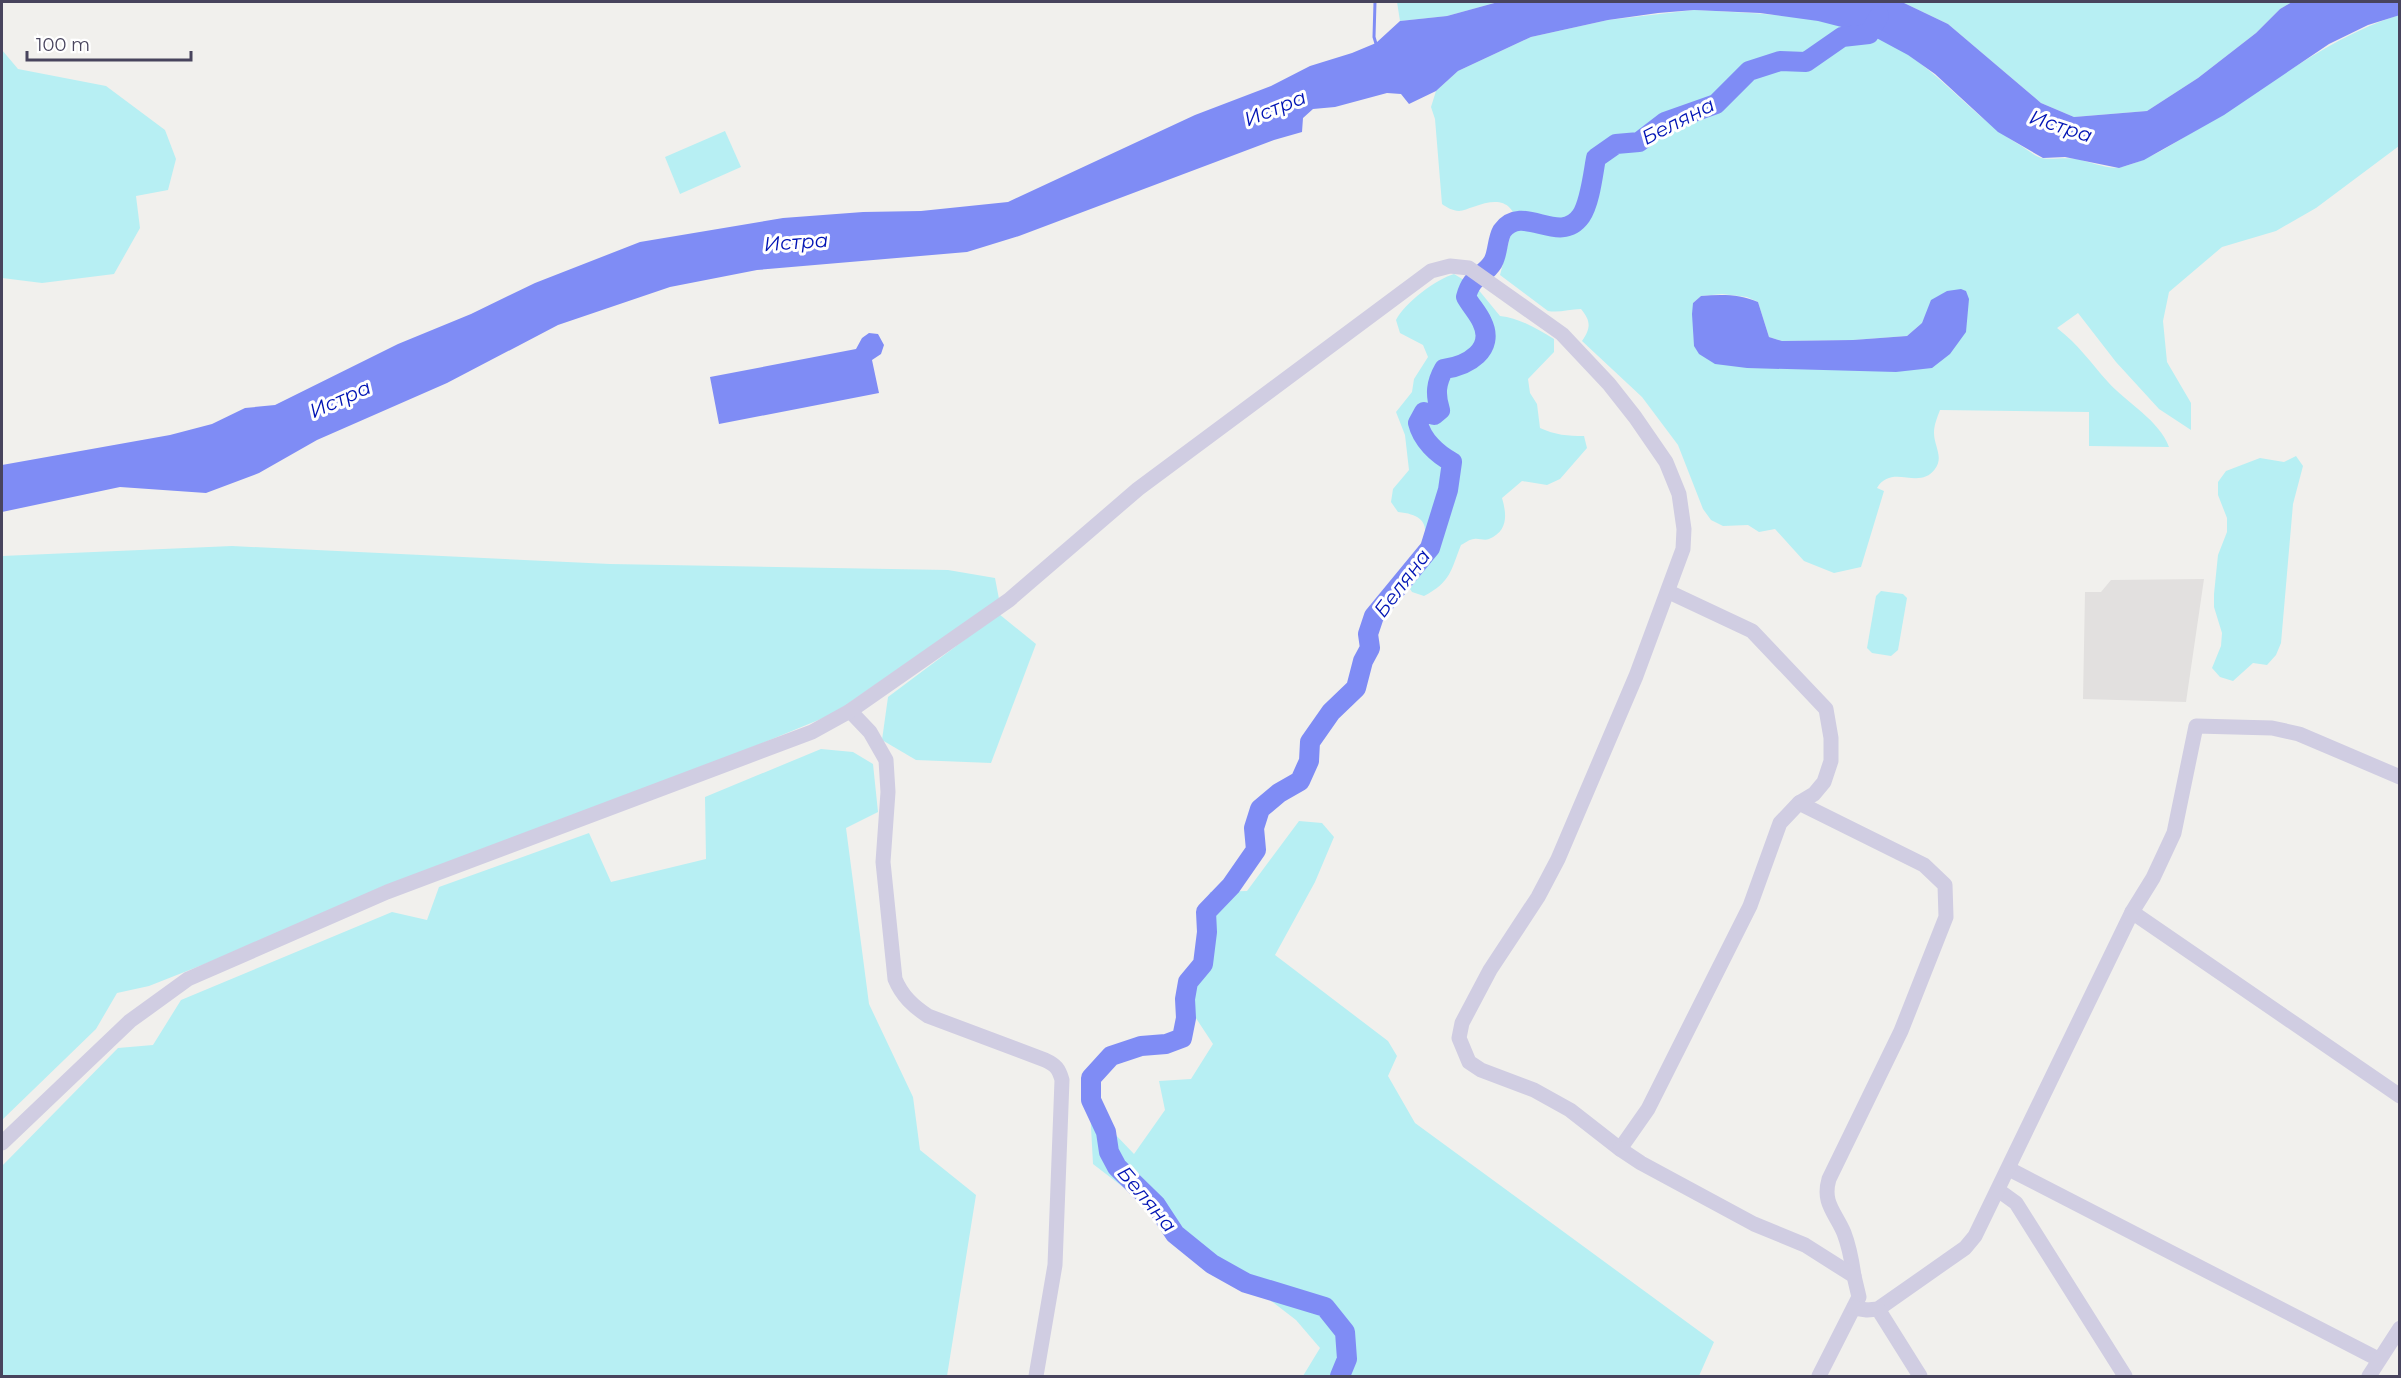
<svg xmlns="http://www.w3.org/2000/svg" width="2401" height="1378" viewBox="0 0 2401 1378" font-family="Montserrat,sans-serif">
<rect width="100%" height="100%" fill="#f1f0ed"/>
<path fill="#e2e0df" d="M2204 579 2186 702 2083 699 2085 592H2101L2111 580Z"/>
<g fill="#b7eff3" fill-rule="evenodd">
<path d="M1397 2H1498L1447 16 1400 21Z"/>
<path d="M1902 2H2292L2280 9 2256 33 2198 78 2147 111 2074 117 2041 103 1948 24Z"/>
<path d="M1694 10C1751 13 1814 14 1869 34 1929 56 1965 112 2018 144 2025 148 2033 155 2041 158 2048 160 2067 157 2077 159 2090 162 2109 170 2122 167 2147 161 2169 146 2191 133 2262 93 2321 40 2399 15V146L2316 208 2276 231 2222 247 2169 292 2163 321 2167 362 2191 403V430L2159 409 2116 362 2078 313 2057 328C2079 345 2090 362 2108 382 2127 403 2159 420 2169 447L2089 446V412L1940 410C1937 418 1934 425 1934 433 1934 446 1944 457 1935 469 1919 491 1892 463 1877 488L1884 491 1861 567 1834 573 1804 561 1775 529 1759 532 1748 525 1723 526 1711 520 1703 509 1678 445 1642 397 1582 341C1591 328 1591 321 1581 309 1570 309 1559 313 1548 311L1500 275 1510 237 1518 227C1513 199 1497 198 1473 207 1469 208 1463 211 1459 211 1453 211 1446 207 1442 204L1435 119 1431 107 1436 91 1458 71 1531 37 1608 20ZM1722 294 1747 297 1758 302 1769 337 1782 341 1853 340 1907 336 1922 323 1928 311 1896 372 1694 346 1693 303 1701 296Z"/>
<path d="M2 50 18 69 106 86 165 130 176 159 168 190 136 196 140 228 114 274 42 283 2 278Z"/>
<path d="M725 131 741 167 680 194 665 157Z"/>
<path d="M1454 274 1477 288 1500 316C1520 318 1537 329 1554 339V352L1528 379 1530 393 1537 404 1540 428C1555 435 1568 436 1584 436L1587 448 1560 479 1547 485 1522 481 1502 498C1507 515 1508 531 1489 539 1484 541 1479 538 1474 539 1470 539 1465 543 1461 545 1451 570 1451 582 1424 596L1412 592 1405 581C1411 557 1451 517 1398 512L1391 502 1393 489 1409 470 1405 435 1396 412 1412 392 1414 379 1428 357 1423 345 1400 333 1396 320C1405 303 1436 279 1454 274Z"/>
<path d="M2296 456 2303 466 2293 504 2281 643 2276 655 2267 665 2253 663 2233 681 2220 677 2212 668 2221 646 2222 633 2214 607V594L2218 555 2227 532V518L2218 495V482L2226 471 2260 458 2284 462Z"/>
<path d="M232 546 610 564 948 570 995 578 999 599 833 714 702 768 149 986 117 993 96 1029 2 1120V556Z"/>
<path d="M1881 591 1903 594 1907 598 1898 650 1891 656 1872 653 1867 648 1876 596Z"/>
<path d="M999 614 1036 644 991 763 916 760 882 740 888 697Z"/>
<path d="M821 749 853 752 873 764 878 812 846 828 869 1004 913 1097 920 1150 976 1195 947 1376H2V1166L118 1048 153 1045 181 1000 392 912 427 920 439 887 589 833 611 882 706 859 705 797Z"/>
<path d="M1299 821 1322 823 1334 837 1315 882 1275 955 1388 1041 1397 1056 1388 1076 1415 1123 1714 1342 1699 1376H1303L1320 1348 1296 1320 1093 1164 1090 1108 1134 1154 1165 1110 1159 1081 1191 1079 1213 1044 1186 1003 1210 892 1247 891Z"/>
</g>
<g fill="#7f8cf5">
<path d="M1498 2H1902L1948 24 2041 103 2074 117 2147 111 2198 78 2256 33 2280 9 2292 2H2399L2400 15 2368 25 2329 44 2224 115 2144 160 2119 168 2065 157 2043 158 1998 132 1935 74 1908 55 1869 34 1818 21 1760 13 1694 10 1658 13 1608 20 1531 37 1458 71 1436 91 1409 104 1401 94 1387 93 1335 107 1313 109 1303 118 1302 132 1274 140 1019 236 967 252 757 270 670 287 558 325 447 383 317 440 259 473 206 493 120 487 2 512V465L170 435 212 424 245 408 275 405 398 344 471 314 535 283 640 242 783 218 863 212 921 211 1008 202 1195 115 1271 86 1310 66 1352 53 1376 43 1400 21 1447 16Z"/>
<path d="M1961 289 1966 291 1969 299 1966 332 1950 354 1932 368 1896 372 1747 368 1715 364 1699 354 1694 346 1692 314 1693 303 1701 296C1721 294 1740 294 1758 302L1769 337 1782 341 1853 340 1907 336 1922 323 1931 300 1947 291Z"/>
<path d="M869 333 878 334 884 345 881 354 872 360 879 393 719 424 710 377 856 349 862 338Z"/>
</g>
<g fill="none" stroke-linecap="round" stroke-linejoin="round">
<path stroke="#7f8cf5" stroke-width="3" d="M1375 2 1374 37 1377 47"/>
<path stroke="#7f8cf5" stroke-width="20" d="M1340 1376 1347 1359 1345 1332 1325 1307 1246 1283 1212 1264 1175 1234 1156 1205 1117 1167 1109 1152 1106 1132 1091 1100V1078L1111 1056 1141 1046 1166 1044 1182 1038 1186 1018 1185 999 1188 982 1203 964 1207 932 1206 912 1231 886 1256 850 1254 828 1260 809 1279 793 1300 781 1309 761 1310 742 1331 712 1356 688 1363 661 1370 648 1368 634 1374 616 1430 548 1448 490 1452 462C1437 454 1422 440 1418 423L1424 412 1434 415 1440 410C1435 394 1436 383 1444 369 1467 366 1496 350 1482 322 1478 313 1471 306 1466 297 1472 274 1484 277 1493 262 1498 253 1497 240 1502 231 1523 202 1559 247 1581 216 1590 203 1593 174 1596 158L1616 144 1639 142 1665 122 1716 104 1749 71 1780 61 1806 62 1842 37 1869 34 1879 16"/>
<g stroke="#d0cde2" stroke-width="15">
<path d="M1669 592 1752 631 1826 709 1831 738V761L1824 782 1814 794 1799 803"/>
<path d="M850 711 870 732 886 760 888 792 883 862 895 979C902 996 913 1006 928 1016L1045 1060C1056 1065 1059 1069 1062 1080L1055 1265 1036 1376"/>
<path d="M2132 912 2400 1096"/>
<path d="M2 1143 130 1021 188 979 387 892 812 732 850 711 1009 600 1138 489 1431 271 1450 266 1469 268 1562 334 1609 384 1635 417 1666 462 1679 494 1684 529 1683 549 1636 676 1558 859 1538 897 1490 970 1462 1023 1459 1038 1469 1062 1481 1070 1534 1090 1570 1110 1620 1149 1648 1109 1750 906 1780 823 1799 803 1924 865 1945 885 1946 917 1901 1031 1829 1179C1822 1203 1835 1212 1844 1233 1849 1246 1852 1262 1854 1276"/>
<path d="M1620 1149 1641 1163 1754 1224 1805 1245 1854 1276 1859 1297 1819 1376"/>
<path d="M2009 1169 2378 1359"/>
<path d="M1998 1190 2016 1203 2125 1376"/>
<path d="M1854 1308 1867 1310 1878 1309 1965 1248 1975 1236 2132 912 2153 878 2174 833 2196 726 2272 728 2299 734 2400 777"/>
<path d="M1878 1309 1920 1376"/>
<path d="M2369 1376 2400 1328"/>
</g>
</g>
<g text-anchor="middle" stroke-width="6" stroke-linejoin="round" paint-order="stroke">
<g font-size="20" font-style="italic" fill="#0013b4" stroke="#fff">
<text transform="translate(1275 108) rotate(-22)" y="7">Истра</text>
<text transform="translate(1678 121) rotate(-27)" y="7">Беляна</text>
<text transform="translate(2061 126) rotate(18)" y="7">Истра</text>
<text transform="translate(796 242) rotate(-4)" y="7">Истра</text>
<text transform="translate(340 399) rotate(-24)" y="7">Истра</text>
<text transform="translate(1402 583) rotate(-53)" y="7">Беляна</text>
<text transform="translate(1147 1199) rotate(50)" y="7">Беляна</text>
</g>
</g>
<rect width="2401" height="1378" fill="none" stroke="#48445d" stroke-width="6"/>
<path d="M27 51v9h164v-9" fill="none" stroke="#48445d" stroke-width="3"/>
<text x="36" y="51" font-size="18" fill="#48445d" stroke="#ffffff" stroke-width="4.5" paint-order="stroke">100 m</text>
</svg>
